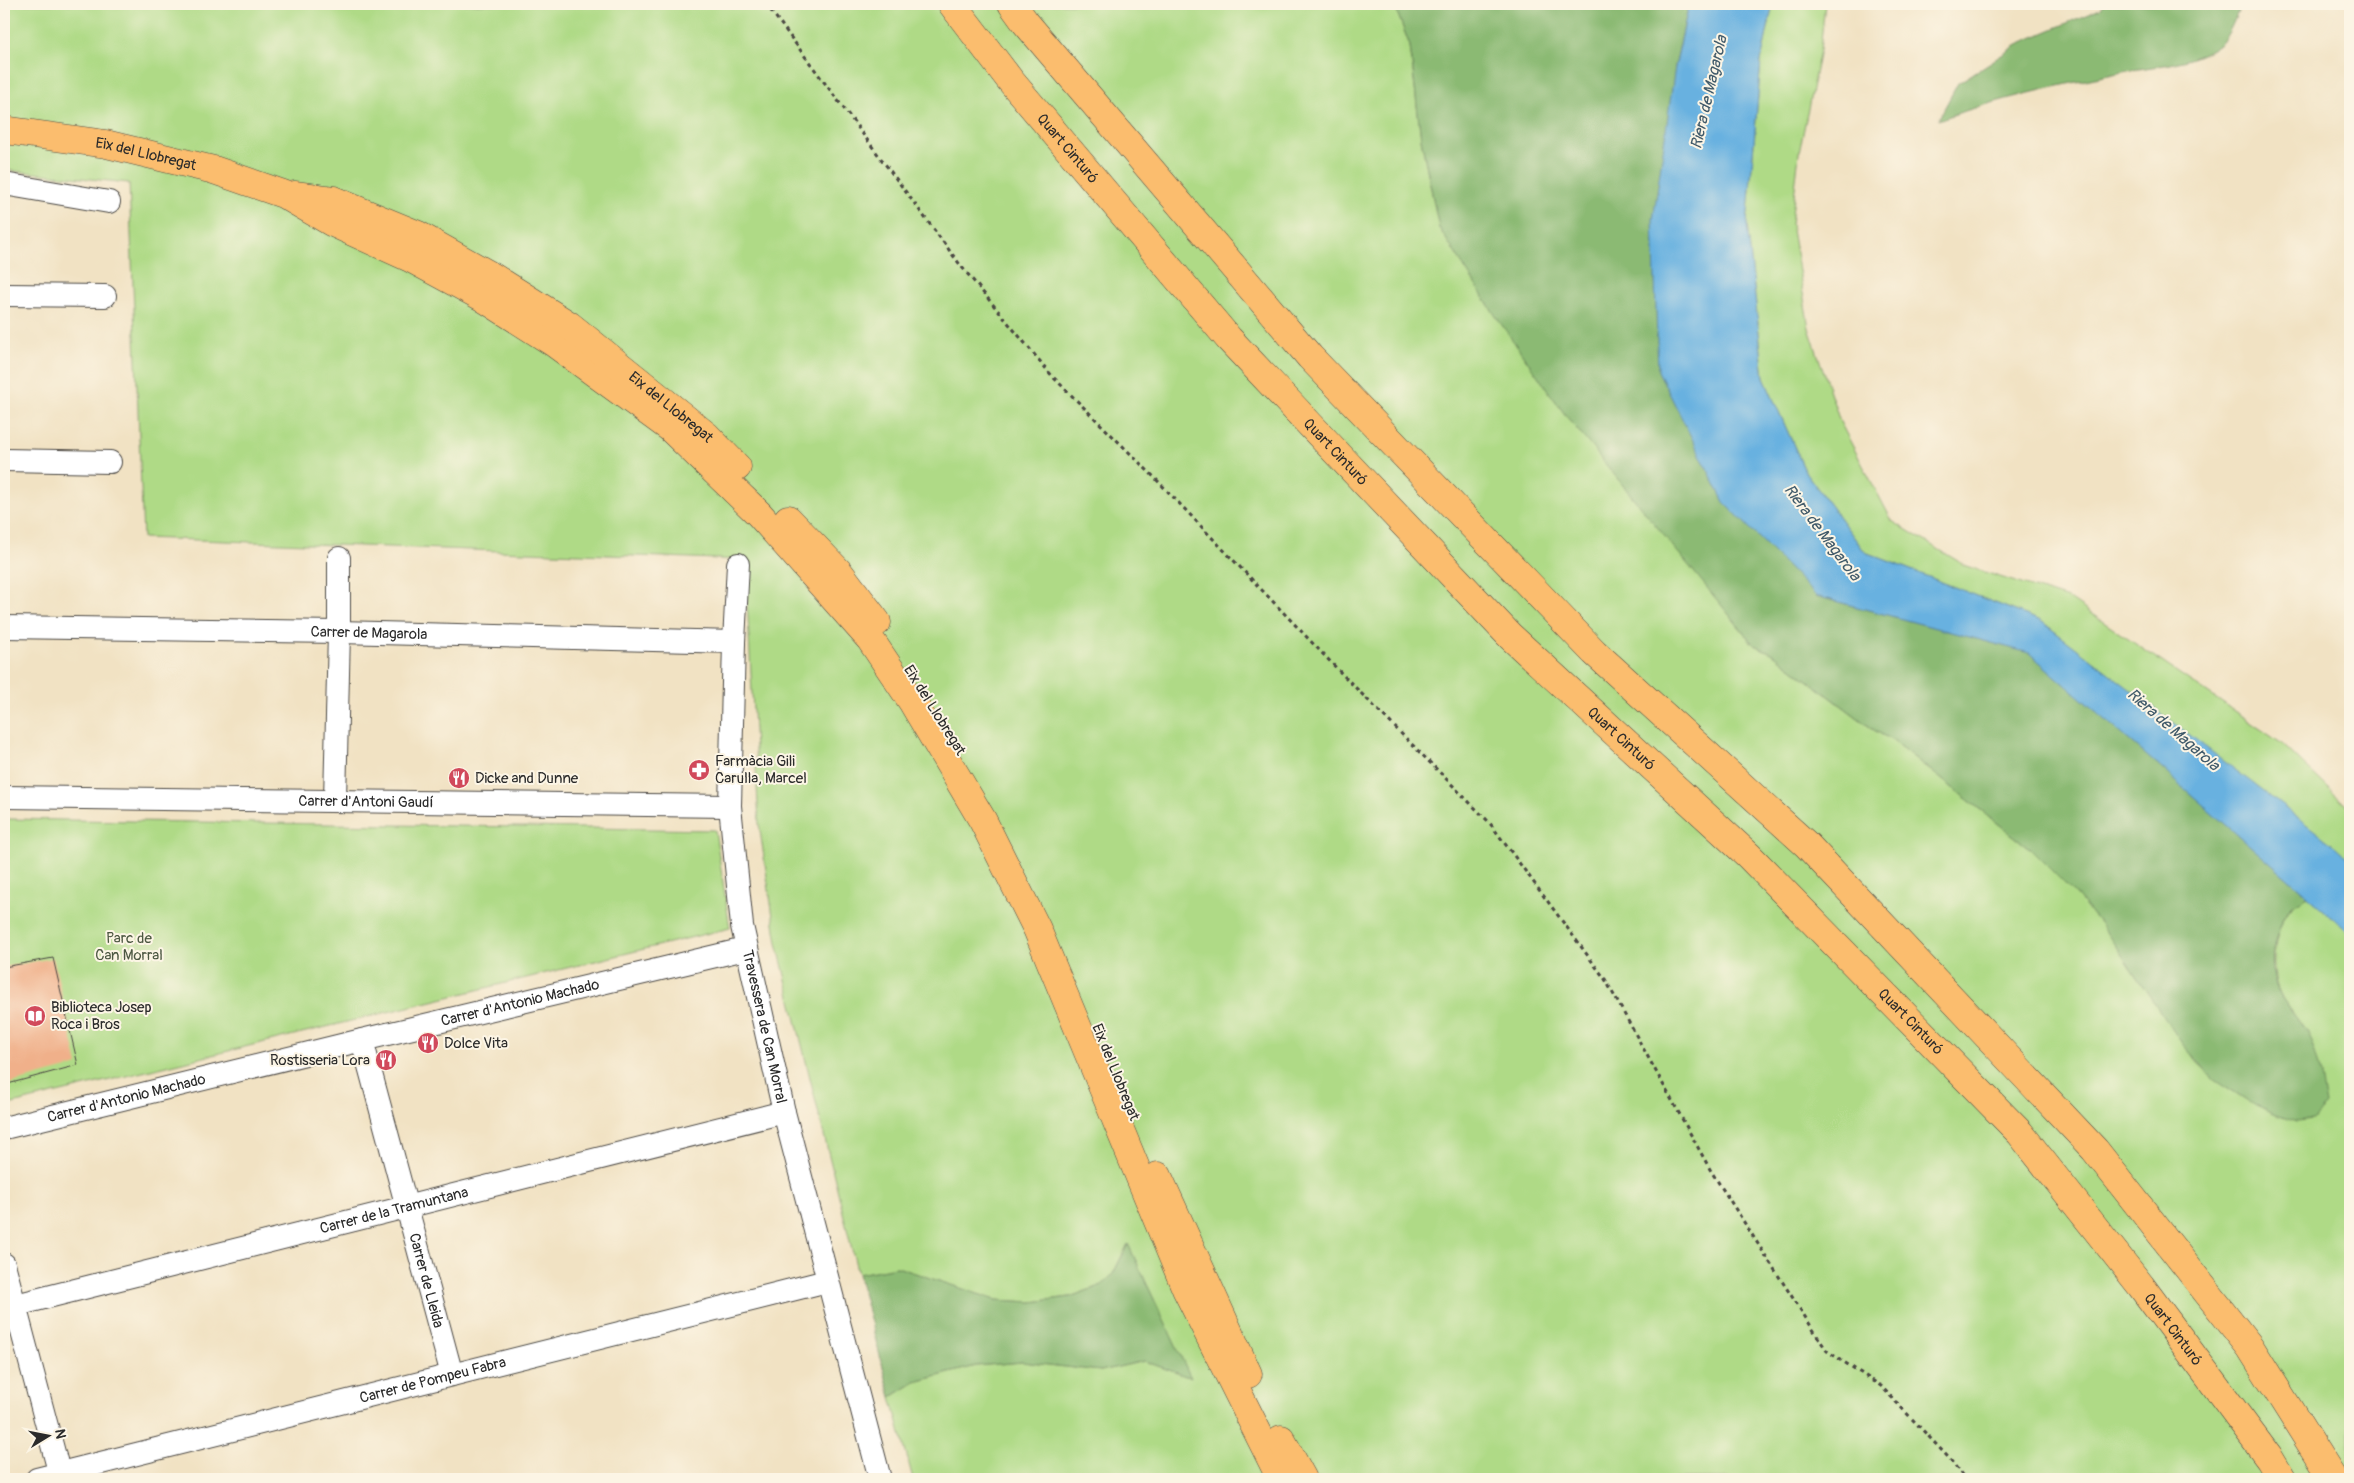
<svg xmlns="http://www.w3.org/2000/svg" width="2354" height="1483" viewBox="0 0 2354 1483" font-family="Pangolin,sans-serif">
<rect width="100%" height="100%" fill="#fcf5e5"/>
<filter id="ink" filterUnits="userSpaceOnUse"><feTurbulence type="fractalNoise" baseFrequency=".02" numOctaves="2"/><feDisplacementMap in="SourceGraphic" scale="10" xChannelSelector="R" yChannelSelector="G"/><feConvolveMatrix kernelMatrix="1 2 1 2 8 2 1 2 1" color-interpolation-filters="sRGB"/></filter>
<filter id="wash" filterUnits="userSpaceOnUse"><feTurbulence type="fractalNoise" baseFrequency=".0096" numOctaves="4" result="noise"/><feDisplacementMap in="SourceGraphic" scale="20" xChannelSelector="R" yChannelSelector="G"/><feGaussianBlur stdDeviation="1.12" result="paint"/><feColorMatrix in="noise" values="0 0 0 0 0 0 0 0 0 0 0 0 0 0 0 0 0 1.4 0 .05"/><feComposite in="paint" operator="in"/></filter>
<g filter="url(#wash)">
<rect width="100%" height="100%" fill="#f1e2c3"/>
<g fill="#afda86" stroke="#6d8258">
<path d="M4 4H1394L1410 46 1421 139 1439 228 1526 359 1754 645 1772 653 1874 730 1893 741 2028 847 2073 892 2102 926 2196 1061C2219 1083 2244 1100 2274 1114L2299 1022C2292 1011 2282 1000 2278 989 2269 968 2275 923 2292 907 2296 902 2303 899 2308 896L2350 933V1479H913L891 1397 915 1382 976 1366 1022 1362 1101 1371 1144 1361 1190 1377 1128 1244 1113 1274 1102 1285 1070 1297 1032 1302 996 1300 897 1267 858 1274 777 943 759 824 745 560 143 538 129 183 4 170Z"/>
<path d="M1773 4H1825L1820 50 1799 153 1791 224 1809 328 1840 422 1892 521 1966 566 2071 600 2281 743 2350 809V860L2041 621 1865 552 1806 473 1764 378 1747 224 1761 61Z"/>
<path d="M4 819 715 830 730 928 4 1106Z"/>
</g>
<g fill="#8bba73" stroke="#5b724f">
<path d="M1394 4H1689L1675 67 1816 596 2029 652 2308 896C2302 900 2293 904 2289 909 2275 931 2266 965 2278 990 2286 1006 2299 1020 2308 1035 2319 1055 2322 1083 2326 1105L2313 1120 2296 1122 2274 1114 2256 1106 2214 1079 2183 1045 2102 926 2073 892 2028 847 1893 741 1874 730 1772 653 1754 645 1566 416 1497 318 1439 228 1421 139 1410 46Z"/>
<path d="M2104 4H2241C2236 15 2230 36 2219 44 2190 66 2153 65 2118 73 2057 86 1997 99 1938 120L1958 83 2022 42 2100 9Z"/>
<path d="M1128 1244 1191 1378 1144 1361 1101 1371 1022 1362 976 1366 915 1382 891 1397 858 1274 897 1267 996 1300 1032 1302 1070 1297 1102 1285 1113 1274Z"/>
</g>
<path fill="#67b1e0" stroke="#496e86" d="M1689 4H1773L1761 61 1747 224 1764 378 1806 473 1865 552 2041 621 2336 847 2350 860V933L2029 653 1816 596 1724 502 1658 371 1653 220 1675 67Z"/>
<g id="blocks">
<path fill="#f0b08a" d="M53 958 78 1065 4 1085V967Z"/>
</g>
</g>
<g filter="url(#ink)">
<use href="#blocks" fill-opacity="0" stroke="#494642" stroke-width="1"/>
<g fill="none" stroke-linecap="round" stroke-linejoin="round">
<g stroke="#494642" stroke-width="24">
<g id="street">
<path d="M4 184 109 202"/>
<path d="M4 295 105 296"/>
<path d="M4 460 110 462"/>
<path id="s1" d="M738 564 734 642 730 806 742 926 784 1112 880 1479"/>
<path id="s2" d="M4 627 339 632 734 642"/>
<path id="s3" d="M4 797 730 806"/>
<path d="M335 800 339 632V558"/>
<path id="s4" d="M362 1040 452 1375"/>
<path id="s5" d="M4 1128 362 1040 745 949"/>
<path d="M4 1264 61 1479"/>
<path id="s6" d="M4 1308 784 1112"/>
<path id="s7" d="M37 1479 827 1281"/>
</g>
</g>
<g stroke="#494642" stroke-width="29">
<g id="highway">
<path id="s8" d="M952 4 1010 80 1229 339 1510 636 1748 855 2020 1133 2141 1286 2270 1459 2282 1479"/>
<path d="M1012 4 1025 22 1310 357 1594 652 1807 845 2095 1150 2250 1347 2333 1479"/>
<path id="s9" d="M4 130 106 144 214 170 283 194 331 222 410 258 482 297 554 343 670 428 759 514 870 639 913 703 983 821 1037 929 1186 1289 1281 1479"/>
<path id="s10" d="M294 195 333 200 418 235 493 277 569 325 707 436 737 467"/>
<path d="M788 519 839 572 877 622"/>
<path d="M1158 1176 1248 1374"/>
<path d="M1281 1439 1303 1479"/>
</g>
</g>
<path stroke="#494642" stroke-width="3" stroke-dasharray="4 4" stroke-linecap="butt" d="M766 4 961 266 1053 377 1155 478 1343 675 1489 822 1605 979 1711 1171 1827 1351 1881 1386 1948 1457 1965 1479"/>
<use href="#street" stroke="#fff" stroke-width="22"/>
<use href="#highway" stroke="#fbbd6e" stroke-width="28"/>
</g>
</g>
<defs>
<g id="pharmacy-disc" transform="scale(1.125)"><circle r="9.5" fill="#d1495b" stroke="#fcf5e5"/><path d="M-2-6h4v4h4v4h-4v4h-4v-4h-4v-4h4Z" fill="#fff"/></g>
<g id="restaurant-disc" transform="scale(1.125)"><circle r="9.5" fill="#d1495b" stroke="#fcf5e5"/><path d="M-5-6h1v4h1v-4h1v4h1v-4h1v5L-1.5 .5V6h-2V.5L-5-1ZM5-6V6H3V1.5H1.5Q1.5-4 5-6Z" fill="#fff"/></g>
<g id="library-disc" transform="scale(1.125)"><circle r="9.5" fill="#d1495b" stroke="#fcf5e5"/><path d="M-6-4Q-3-5.5-.7-3.5V5Q-3 3-6 4ZM6-4Q3-5.5 .7-3.5V5Q3 3 6 4Z" fill="#fff"/></g>
</defs>
<g fill-rule="evenodd">
<use href="#pharmacy-disc" x="699" y="770"/>
<use href="#restaurant-disc" x="459" y="778"/>
<use href="#library-disc" x="35" y="1016"/>
<use href="#restaurant-disc" x="428" y="1043"/>
<use href="#restaurant-disc" x="386" y="1060"/>
</g>
<g text-anchor="middle" stroke-width="4" stroke-linejoin="round" paint-order="stroke">
<g font-size="15" fill="#2b2b2b" stroke="#fcf5e5">
<text dy="5" stroke="none"><textPath href="#s8" startOffset="185">Quart Cinturó</textPath></text>
<text dy="5" stroke="none"><textPath href="#s9" startOffset="144">Eix del Llobregat</textPath></text>
<text dy="5" stroke="none"><textPath href="#s10" startOffset="438">Eix del Llobregat</textPath></text>
<text dy="5" stroke="none"><textPath href="#s8" startOffset="590">Quart Cinturó</textPath></text>
<text dy="5" stroke="none"><textPath href="#s2" startOffset="365">Carrer de Magarola</textPath></text>
<text transform="translate(935 710) rotate(58)" y="5">Eix del Llobregat</text>
<text dy="5" stroke="none"><textPath href="#s8" startOffset="995">Quart Cinturó</textPath></text>
<text dy="5" stroke="none"><textPath href="#s3" startOffset="362">Carrer d'Antoni Gaudí</textPath></text>
<text dy="5" stroke="none"><textPath href="#s5" startOffset="531">Carrer d'Antonio Machado</textPath></text>
<text dy="5" stroke="none"><textPath href="#s8" startOffset="1400">Quart Cinturó</textPath></text>
<text dy="5" stroke="none"><textPath href="#s1" startOffset="466">Travessera de Can Morral</textPath></text>
<text transform="translate(1116 1072) rotate(68)" y="5">Eix del Llobregat</text>
<text dy="5" stroke="none"><textPath href="#s5" startOffset="126">Carrer d'Antonio Machado</textPath></text>
<text dy="5" stroke="none"><textPath href="#s6" startOffset="402">Carrer de la Tramuntana</textPath></text>
<text dy="5" stroke="none"><textPath href="#s4" startOffset="249">Carrer de Lleida</textPath></text>
<text dy="5" stroke="none"><textPath href="#s8" startOffset="1805">Quart Cinturó</textPath></text>
<text dy="5" stroke="none"><textPath href="#s7" startOffset="408">Carrer de Pompeu Fabra</textPath></text>
</g>
<g font-size="15" fill="#2b2b2b" stroke="#fcf5e5" text-anchor="start">
<text x="715" y="766">Farmàcia Gili<tspan x="715" dy="17">Carulla, Marcel</tspan></text>
<text x="475" y="783">Dicke and Dunne</text>
<text x="51" y="1012">Biblioteca Josep<tspan x="51" dy="17">Roca i Bros</tspan></text>
<text x="444" y="1048">Dolce Vita</text>
<text x="370" y="1065" text-anchor="end">Rostisseria Lora</text>
</g>
<g font-size="15" fill="#4c5742" stroke="#fcf5e5">
<text x="129" y="943">Parc de<tspan x="129" dy="17">Can Morral</tspan></text>
</g>
<g font-size="16" font-style="italic" fill="#405a6a" stroke="#fcf5e5">
<text transform="translate(1708 92) rotate(-77)" y="6">Riera de Magarola</text>
<text transform="translate(1823 532) rotate(53)" y="6">Riera de Magarola</text>
<text transform="translate(2174 729) rotate(41)" y="6">Riera de Magarola</text>
</g>
</g>
<rect width="2354" height="1483" fill="none" stroke="#fcf5e5" stroke-width="20"/>
<g transform="translate(48 1436) rotate(80)" stroke="#fcf5e5" stroke-width="4" paint-order="stroke">
<path d="M0-4L9 19L0 12L-9 19Z" fill="#2b2b2b"/>
<text y="-8" font-size="14" font-weight="bold" text-anchor="middle" fill="#2b2b2b">N</text>
</g>
</svg>
